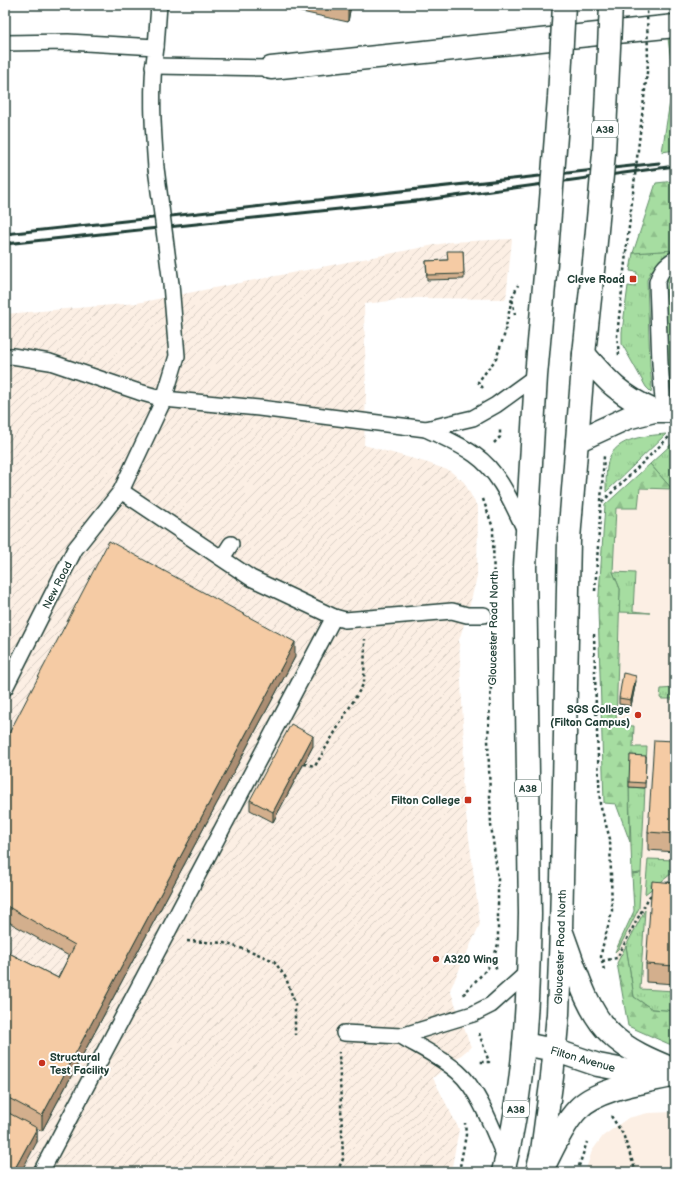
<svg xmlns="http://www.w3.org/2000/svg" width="680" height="1177" viewBox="0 0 680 1177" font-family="'Balsamiq Sans',sans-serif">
<defs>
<pattern id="industrial-furrows" width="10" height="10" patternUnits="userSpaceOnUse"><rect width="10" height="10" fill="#fcefe4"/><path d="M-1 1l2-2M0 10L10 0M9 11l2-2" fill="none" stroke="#d8cec4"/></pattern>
<pattern id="grass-tufts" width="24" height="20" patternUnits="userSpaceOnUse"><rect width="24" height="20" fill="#a6dda1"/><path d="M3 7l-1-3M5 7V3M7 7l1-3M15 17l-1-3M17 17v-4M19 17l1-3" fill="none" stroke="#8ebf8b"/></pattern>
<pattern id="forest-firs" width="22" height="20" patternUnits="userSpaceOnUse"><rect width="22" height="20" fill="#a6dda1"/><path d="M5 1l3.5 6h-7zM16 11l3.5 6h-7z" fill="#8ebf8b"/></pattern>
</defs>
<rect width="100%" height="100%" fill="#fff"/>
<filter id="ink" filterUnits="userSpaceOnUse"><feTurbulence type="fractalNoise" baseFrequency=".025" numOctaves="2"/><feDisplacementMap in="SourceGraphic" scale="8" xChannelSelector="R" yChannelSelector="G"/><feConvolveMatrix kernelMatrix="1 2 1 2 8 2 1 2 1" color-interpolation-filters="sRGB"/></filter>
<g filter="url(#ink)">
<g fill="#fcefe4">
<path d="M675 441V1045L669 1044 628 1026 615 950 634 911 630 843 616 804 604 803 598 609 605 505Z"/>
<path d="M675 1112V1172H585L592 1151 603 1136 628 1118 648 1113Z"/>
</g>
<path fill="url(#industrial-furrows)" d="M512 239 506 299 416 298 364 304 366 393 364 445 428 463 450 471 464 482 478 508 477 577 467 615 459 640 464 744 462 784 480 924 450 990 471 1047 433 1078 459 1129 451 1172H5V314L137 303 450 242Z"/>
<g fill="url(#grass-tufts)" stroke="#628d6a">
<path d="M668 38H675V150L662 152 671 95 672 69Z"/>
<path d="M673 250 651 271 647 280 650 366 652 387 651 392 646 387 622 344V332L628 286 635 287 637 272 630 271 633 253Z"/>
<path d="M675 265V270L672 271 673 390 670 388 667 381 666 299 668 273Z"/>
<path d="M666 434 606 492C606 484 606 475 607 467 610 438 644 436 666 434Z"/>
<path d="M675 441V489H672L650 464Z"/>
<path d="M613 572 635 573 633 611 650 613 619 612 620 589Z"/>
<path d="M675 688V699H662L660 698 661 689Z"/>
<path d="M629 787 645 788 641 873 632 874Z"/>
<path d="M648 859 675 860V871L645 894Z"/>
<path d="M645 910 640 989 675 991V1011L652 1009 634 997 626 946Z"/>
</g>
<g fill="url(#forest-firs)" stroke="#628d6a">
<path d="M675 181V250L633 253 656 183Z"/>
<path d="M650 464 672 489 640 488 638 508H616L613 572 620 589 616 725 634 726 633 747H647L646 762 630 761 629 787 630 842 616 804 604 803 598 609 605 505Z"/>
<path d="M641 873 639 908 619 948 615 952 634 911 632 874Z"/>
<path d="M626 946 634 997 652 1009 675 1011V1045L669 1044 628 1026 617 963Z"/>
</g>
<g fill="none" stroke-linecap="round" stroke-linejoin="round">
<g stroke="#1f3d34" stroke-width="18">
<g id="service">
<path d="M5 43 68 42 156 47C150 88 153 128 156 168"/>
<path d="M156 47 159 5"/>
<path d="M153 66 271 68"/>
<path d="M5 357 12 356 50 362 139 392 164 399 259 408 426 429 473 418 496 405 536 376"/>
<path d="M664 412 660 363 657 282C661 270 665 265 675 259"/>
<path d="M426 429C442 437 460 444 475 455 500 472 513 506 526 532"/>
<path d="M121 491 251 578 334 617 345 620 452 611 467 615H484"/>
<path d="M222 558 231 544"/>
<path d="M5 688 75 549 121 491 164 399 177 356 171 284"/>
<path d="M344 1033 401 1036 473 1014 491 1005 529 971"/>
<path d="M401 1036C419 1047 441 1057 458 1072 480 1091 494 1133 506 1160"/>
<path d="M41 1172 334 617"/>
</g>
</g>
<g stroke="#1f3d34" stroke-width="25">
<g id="minor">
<path d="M271 68 675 26"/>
<path d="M584 354C608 382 620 395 654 411"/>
<path d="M577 441 627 418 654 411H675"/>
<path d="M561 930C573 961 586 1012 611 1034 628 1051 653 1061 675 1070"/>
<path d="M524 1044 554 1050 598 1065 655 1076"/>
<path d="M541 1172C551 1153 563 1124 578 1109 597 1088 648 1082 675 1075"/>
</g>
</g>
<g stroke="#1f3d34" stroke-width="25">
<g id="primary">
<path d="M503 1172C525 1088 528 1000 530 914L525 567 536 376 547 252"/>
<path d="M537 1172 542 1151 552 1077 558 1014 561 930 569 539 584 354 595 252"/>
</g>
</g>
<g stroke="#1f3d34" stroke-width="2.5" stroke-dasharray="3 3" stroke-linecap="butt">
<path d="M515 315 512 298 518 285"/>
<path d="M619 355 617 336 626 253"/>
<path d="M483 388 478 382 496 359 504 336 512 298"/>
<path d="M494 443 500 437V428"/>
<path d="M483 499 493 528 494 597"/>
<path d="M602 502 670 436"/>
<path d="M595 591 604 456"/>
<path d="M594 634 596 709 600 804 610 839 612 911 602 949 601 957 604 970"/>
<path d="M304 764 315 766 364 683 365 639"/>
<path d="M667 884 675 877"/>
<path d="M187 941 224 943 253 952 274 961 286 978 295 1004V1035"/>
<path d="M493 961 497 971"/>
<path d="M602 961 617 958 649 897 653 894"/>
<path d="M465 995 464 992 471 986 487 969 493 960 498 944V879L491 825 488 739 494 634"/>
<path d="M479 1033 489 1062H480"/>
<path d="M611 1116 623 1134 636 1172"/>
<path d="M337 1172 343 1159 339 1052"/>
<path d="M459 1172 466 1135 465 1123"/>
<path d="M577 1172 587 1142"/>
</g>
<use href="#service" stroke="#fff" stroke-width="15"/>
<use href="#minor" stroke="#fff" stroke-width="22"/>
<use href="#primary" stroke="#fff" stroke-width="22"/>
<g stroke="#1f3d34" stroke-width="3">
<path d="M5 234 659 163"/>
<path d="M5 244 425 200 675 166"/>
</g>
<g stroke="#1f3d34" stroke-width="18" stroke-linecap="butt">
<path id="service-bridge" d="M156 168 171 284"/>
</g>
<g stroke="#1f3d34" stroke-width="25" stroke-linecap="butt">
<g id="primary-bridge">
<path d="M547 252 559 97 564 5"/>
<path d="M595 252 604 153 611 5"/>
</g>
</g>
<path stroke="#1f3d34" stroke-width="2.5" stroke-dasharray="3 3" stroke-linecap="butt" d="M626 253 648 64 647 5"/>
<use href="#service-bridge" stroke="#fff" stroke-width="15"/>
<use href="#primary-bridge" stroke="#fff" stroke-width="22"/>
</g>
<g fill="#d3af8d" stroke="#1f3d34">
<path d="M283 5H351L348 22 283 8Z"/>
<path d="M463 251 464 279 427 280 426 261 448 260Z"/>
<path d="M295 657 42 1131 37 1128V1142L5 1172V951L58 978 69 956 5 920V741Z"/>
<path d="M636 681 631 706 619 704V698Z"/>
<path d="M675 741V852L648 850V832Z"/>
<path d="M313 746 273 822 250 810V800Z"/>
<path d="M646 756 645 788 629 787V782Z"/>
<path d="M675 883V984L646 982V964Z"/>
</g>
<g fill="#ac8e73" stroke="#1f3d34">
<path d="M348 5H351L348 22Z"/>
<path d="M295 642V657L42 1131V1116Z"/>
<path d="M636 676V681L631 706V700Z"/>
<path d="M313 736V746L273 822V812Z"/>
<path d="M37 1128V1142L21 1172H13Z"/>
</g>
<g fill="#f5cba4" stroke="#1f3d34">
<path d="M337 5H348V7Z"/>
<path d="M447 251H463L464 274 427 275 426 261 448 260Z"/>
<path d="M109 541 295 642 42 1116 5 1096V951L58 978 75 945 5 905V741Z"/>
<path d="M623 673 636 676 631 700 619 698Z"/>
<path d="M291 724 313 736 273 812 250 800Z"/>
<path d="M654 740 675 741V834L648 832Z"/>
<path d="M630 755 646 756 645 783 629 782Z"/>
<path d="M652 881 675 883V966L646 964Z"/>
<path d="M5 1111 37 1128 13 1172H5Z"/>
</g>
</g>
<g fill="#c8321e" stroke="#fff" stroke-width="1.5">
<rect x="629" y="275" width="8" height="8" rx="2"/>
<circle cx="638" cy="715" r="4"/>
<rect x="464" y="796" width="8" height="8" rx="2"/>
<circle cx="436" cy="959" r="4"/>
<circle cx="42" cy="1063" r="4"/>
</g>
<g text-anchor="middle" stroke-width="4" stroke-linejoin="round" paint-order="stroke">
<g fill="#fff" stroke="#627771" stroke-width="1">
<rect x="592" y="121" width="26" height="16" rx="3"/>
<rect x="515" y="780" width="26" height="16" rx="3"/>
<rect x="503" y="1101" width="26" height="16" rx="3"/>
</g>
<g font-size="10" font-weight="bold" fill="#1f3d34">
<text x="605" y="133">A38</text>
<text x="528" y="792">A38</text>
<text x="516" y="1113">A38</text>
</g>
<g font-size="11" font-weight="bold" fill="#1f3d34" stroke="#fff" text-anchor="end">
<text x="625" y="283">Cleve Road</text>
<text x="630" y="713">SGS College<tspan x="630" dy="13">(Filton Campus)</tspan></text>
<text x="460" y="804">Filton College</text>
<text x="444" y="963" text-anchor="start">A320 Wing</text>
<text x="50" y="1061" text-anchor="start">Structural<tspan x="50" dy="13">Test Facility</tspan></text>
</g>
<g font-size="11" fill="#1f3d34" stroke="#fff">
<text transform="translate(57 585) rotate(-63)" y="4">New Road</text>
<text transform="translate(493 628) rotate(-89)" y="4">Gloucester Road North</text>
<text transform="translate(560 947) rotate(-88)" y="4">Gloucester Road North</text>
<text transform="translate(583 1059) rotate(16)" y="4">Filton Avenue</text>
</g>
</g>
<rect width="680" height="1177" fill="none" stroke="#fff" stroke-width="20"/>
<rect x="10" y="10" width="660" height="1157" fill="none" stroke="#1f3d34" stroke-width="1.5" filter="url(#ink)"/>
</svg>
